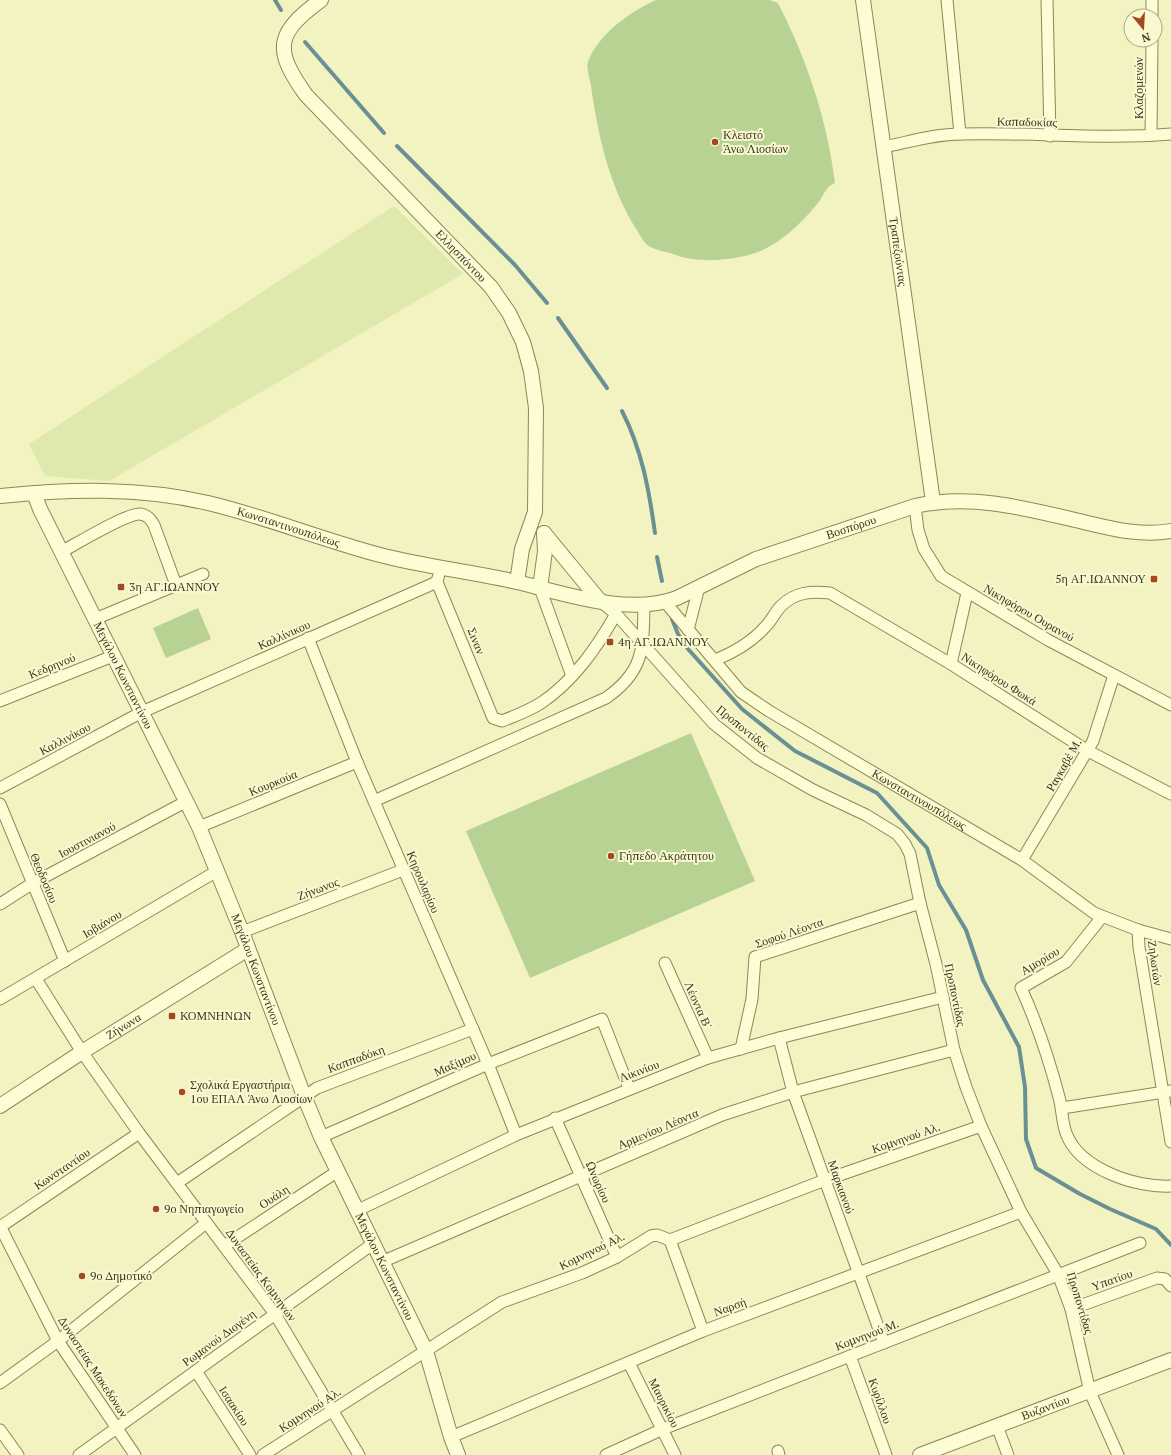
<svg xmlns="http://www.w3.org/2000/svg" width="1171" height="1455" viewBox="0 0 1171 1455" font-family="'PT Serif',serif">
<rect width="100%" height="100%" fill="#f2f3c1"/>
<path fill="#e0e9ad" d="M394 206 463 274 109 481 45 476 29 444Z"/>
<g fill="#b7d293">
<path d="M656 0H770L778 3C807 60 827 119 835 183 826 186 824 195 818 203 802 223 777 247 752 254 735 259 710 262 692 259 683 258 674 254 666 252 660 251 651 248 646 244 643 241 641 236 638 232 610 189 598 136 591 86 590 80 586 68 588 62 598 34 630 12 656 0Z"/>
<path d="M198 608 211 639 166 658 153 628Z"/>
<path d="M691 733 755 881 530 978 466 831Z"/>
</g>
<g fill="none" stroke-linecap="round" stroke-linejoin="round">
<g stroke="#699194" stroke-width="4">
<path d="M275 0 281 10"/>
<path d="M305 42 384 133"/>
<path d="M397 146 515 265 547 303"/>
<path d="M558 318 607 388"/>
<path d="M622 411C642 450 649 490 655 533"/>
<path d="M657 557 662 581"/>
<path d="M672 619 678 634 688 649 742 709 795 751 877 793 927 848 939 885 966 930 983 980 1019 1047 1025 1087 1026 1139 1036 1168 1080 1194 1110 1209 1156 1229 1171 1245"/>
</g>
<g stroke="#8f8656" stroke-width="13">
<g id="minor">
<path d="M947 0 960 134"/>
<path d="M1047 0 1050 136"/>
<path d="M1152 16V0"/>
<path d="M1151 135 1152 40"/>
<path d="M884 147C909 142 935 134 961 134 1032 132 1101 140 1171 134"/>
<path d="M915 506 918 530 924 549 941 576 1048 640 1171 705"/>
<path d="M61 552C76 544 127 513 140 514 148 515 151 520 154 525L176 585"/>
<path d="M439 574 437 582 493 718 502 721C515 716 530 710 541 703 574 681 597 647 616 614"/>
<path d="M540 588 572 676"/>
<path d="M601 602 616 614 714 724 757 758 813 790 866 815 897 834 905 844 910 854 920 903 936 964 954 1050 966 1087 981 1126 1021 1212 1058 1274 1071 1309 1090 1392 1118 1455"/>
<path id="s1" d="M665 602 741 692 769 711 1022 860 1094 913 1138 930 1171 939"/>
<path d="M95 619 203 574"/>
<path d="M688 630 699 587"/>
<path d="M308 638 357 762 488 1064 516 1135"/>
<path d="M715 660C735 652 752 642 766 626 772 620 775 612 781 606 795 592 811 591 830 593L951 664 1088 751 1171 794"/>
<path d="M951 664 967 593"/>
<path d="M0 701 113 656"/>
<path d="M0 788 142 712 437 582"/>
<path d="M374 801 606 698C645 671 643 647 644 605"/>
<path d="M0 804 65 961"/>
<path d="M199 827 357 762"/>
<path d="M1022 860 1093 741 1114 675"/>
<path d="M0 904 33 883 187 801"/>
<path d="M1102 917 1066 962 1021 988C1037 1023 1049 1059 1059 1097 1062 1108 1062 1122 1066 1133 1079 1169 1136 1188 1171 1186"/>
<path d="M1138 930 1139 947 1171 1142"/>
<path d="M242 932 403 870"/>
<path d="M665 963 708 1058"/>
<path d="M36 979 82 1052 139 1133 275 1314 359 1455"/>
<path d="M0 999 217 871"/>
<path d="M779 1038 793 1092 884 1343"/>
<path d="M741 1049 752 999 755 957 920 903"/>
<path d="M1062 1108 1171 1091"/>
<path d="M555 1118 617 1257"/>
<path d="M321 1137 488 1064 602 1019 629 1088"/>
<path d="M177 1183 317 1088 473 1029"/>
<path d="M358 1210 516 1135 708 1058 779 1038 943 997"/>
<path d="M0 1226 58 1341 135 1455"/>
<path d="M0 1227 139 1133"/>
<path d="M670 1240 703 1331"/>
<path d="M224 1246 338 1171"/>
<path d="M384 1261 722 1115 793 1092 954 1050"/>
<path d="M1071 1309 1157 1278 1165 1279 1171 1286"/>
<path d="M850 1356 886 1455"/>
<path d="M629 1363 675 1455"/>
<path d="M196 1371 250 1455"/>
<path d="M0 1383 58 1341 206 1223"/>
<path d="M997 1426 1008 1455"/>
<path d="M0 1430 18 1455"/>
<path d="M451 1437 703 1331 1021 1212"/>
<path d="M778 1451 779 1455"/>
<path d="M79 1455 374 1243"/>
<path d="M263 1455 502 1302 582 1273 617 1257 651 1236 657 1235 670 1240 825 1180 981 1126"/>
<path d="M606 1455 663 1429 1140 1243"/>
</g>
</g>
<g stroke="#8f8656" stroke-width="16">
<g id="tertiary">
<path id="s2" d="M321 0C276 33 273 49 306 95L491 287 509 313 523 342 531 371 536 408 535 512 522 549 517 582"/>
<path id="s3" d="M863 0 933 502"/>
<path id="s4" d="M34 493 40 509 199 827 242 932 304 1096 321 1137 426 1351 451 1437 458 1455"/>
<path id="s5" d="M0 496C69 489 140 487 208 503 267 517 325 541 384 556 428 567 473 572 517 582 566 594 628 616 677 598L756 559 915 506C969 494 1021 507 1075 520 1106 527 1138 537 1171 531"/>
<path d="M544 533 600 601"/>
<path d="M540 588 545 551 544 533"/>
<path id="s6" d="M0 1106 82 1052 248 949"/>
<path id="s7" d="M920 1455 1171 1360"/>
</g>
</g>
<use href="#minor" stroke="#fcfcd5" stroke-width="11"/>
<use href="#tertiary" stroke="#fcfcd5" stroke-width="14"/>
</g>
<g fill="#a4481f" stroke="#f8f9d1" stroke-width="1.5">
<circle cx="715" cy="142" r="4"/>
<rect x="1150" y="575" width="8" height="8" rx="2"/>
<rect x="117" y="583" width="8" height="8" rx="2"/>
<rect x="606" y="638" width="8" height="8" rx="2"/>
<circle cx="611" cy="856" r="4"/>
<rect x="168" y="1012" width="8" height="8" rx="2"/>
<circle cx="182" cy="1092" r="4"/>
<circle cx="156" cy="1209" r="4"/>
<circle cx="82" cy="1276" r="4"/>
</g>
<g text-anchor="middle" stroke-width="4" stroke-linejoin="round" paint-order="stroke">
<g font-size="12" fill="#3c361c" stroke="#f8f9d1">
<text transform="translate(1139 88) rotate(-90)" y="4">Κλαζομενών</text>
<text transform="translate(1027 122) rotate(1)" y="4">Καπαδοκίας</text>
<text dy="4" stroke="none"><textPath href="#s3" startOffset="254">Τραπεζούντας</textPath></text>
<text dy="4" stroke="none"><textPath href="#s2" startOffset="339">Ελλησπόντου</textPath></text>
<text dy="4" stroke="none"><textPath href="#s5" startOffset="293">Κωνσταντινουπόλεως</textPath></text>
<text dy="4" stroke="none"><textPath href="#s5" startOffset="880">Βοσπόρου</textPath></text>
<text transform="translate(1029 613) rotate(30)" y="4">Νικηφόρου Ουρανού</text>
<text transform="translate(284 635) rotate(-24)" y="4">Καλλίνικου</text>
<text transform="translate(476 641) rotate(68)" y="4">Σιναν</text>
<text transform="translate(52 666) rotate(-22)" y="4">Κεδρηνού</text>
<text dy="4" stroke="none"><textPath href="#s4" startOffset="203">Μεγάλου Κωνσταντίνου</textPath></text>
<text transform="translate(999 679) rotate(33)" y="4">Νικηφόρου Φωκά</text>
<text transform="translate(743 728) rotate(39)" y="4">Προποντίδας</text>
<text transform="translate(65 739) rotate(-28)" y="4">Καλλινίκου</text>
<text transform="translate(1064 765) rotate(-60)" y="4">Ραγκαβέ Μ.</text>
<text transform="translate(273 783) rotate(-22)" y="4">Κουρκούα</text>
<text dy="4" stroke="none"><textPath href="#s1" startOffset="326">Κωνσταντινουπόλεως</textPath></text>
<text transform="translate(87 840) rotate(-28)" y="4">Ιουστινιανού</text>
<text transform="translate(44 878) rotate(67)" y="4">Θεοδοσίου</text>
<text transform="translate(423 882) rotate(67)" y="4">Κηρουλαρίου</text>
<text transform="translate(318 889) rotate(-21)" y="4">Ζήνωνος</text>
<text transform="translate(102 924) rotate(-31)" y="4">Ιοβιάνου</text>
<text transform="translate(789 933) rotate(-19)" y="4">Σοφού Λέοντα</text>
<text transform="translate(1040 961) rotate(-31)" y="4">Αμορίου</text>
<text transform="translate(1155 963) rotate(82)" y="4">Ζηλωτών</text>
<text dy="4" stroke="none"><textPath href="#s4" startOffset="526">Μεγάλου Κωνσταντίνου</textPath></text>
<text transform="translate(955 995) rotate(78)" y="4">Προποντίδας</text>
<text transform="translate(698 1005) rotate(66)" y="4">Λέοντα Β'</text>
<text dy="4" stroke="none"><textPath href="#s6" startOffset="147">Ζήνωνα</textPath></text>
<text transform="translate(356 1059) rotate(-20)" y="4">Καππαδόκη</text>
<text transform="translate(455 1064) rotate(-24)" y="4">Μαξίμου</text>
<text transform="translate(639 1071) rotate(-21)" y="4">Λικινίου</text>
<text transform="translate(658 1129) rotate(-23)" y="4">Αρμενίου Λέοντα</text>
<text transform="translate(906 1138) rotate(-19)" y="4">Κομνηνού Αλ.</text>
<text transform="translate(62 1169) rotate(-34)" y="4">Κωνσταντίου</text>
<text transform="translate(598 1182) rotate(66)" y="4">Ωνωρίου</text>
<text transform="translate(841 1187) rotate(70)" y="4">Μαρκιανού</text>
<text transform="translate(274 1197) rotate(-33)" y="4">Ουάλη</text>
<text transform="translate(592 1251) rotate(-26)" y="4">Κομνηνού Αλ.</text>
<text dy="4" stroke="none"><textPath href="#s4" startOffset="850">Μεγάλου Κωνσταντίνου</textPath></text>
<text transform="translate(261 1275) rotate(54)" y="4">Δυναστείας Κομνηνών</text>
<text transform="translate(1112 1280) rotate(-20)" y="4">Υπατίου</text>
<text transform="translate(1080 1303) rotate(73)" y="4">Προποντίδας</text>
<text transform="translate(730 1307) rotate(-20)" y="4">Ναρσή</text>
<text transform="translate(867 1335) rotate(-21)" y="4">Κομνηνού Μ.</text>
<text transform="translate(219 1338) rotate(-36)" y="4">Ρωμανού Διογένη</text>
<text transform="translate(93 1367) rotate(57)" y="4">Δυναστείας Μακεδόνων</text>
<text transform="translate(880 1401) rotate(70)" y="4">Κυρίλλου</text>
<text transform="translate(664 1403) rotate(63)" y="4">Μαυρικίου</text>
<text transform="translate(234 1406) rotate(57)" y="4">Ισαακίου</text>
<text dy="4" stroke="none"><textPath href="#s7" startOffset="134">Βυζαντίου</textPath></text>
<text transform="translate(310 1410) rotate(-33)" y="4">Κομνηνού Αλ.</text>
</g>
<g font-size="12" fill="#3c361c" stroke="#f8f9d1" text-anchor="start">
<text x="723" y="139">Κλειστό<tspan x="723" dy="14">Άνω Λιοσίων</tspan></text>
<text x="1146" y="583" text-anchor="end">5η ΑΓ.ΙΩΑΝΝΟΥ</text>
<text x="129" y="591">3η ΑΓ.ΙΩΑΝΝΟΥ</text>
<text x="618" y="646">4η ΑΓ.ΙΩΑΝΝΟΥ</text>
<text x="619" y="860">Γήπεδο Ακράτητου</text>
<text x="180" y="1020">ΚΟΜΝΗΝΩΝ</text>
<text x="190" y="1089">Σχολικά Εργαστήρια<tspan x="190" dy="14">1ου ΕΠΑΛ Άνω Λιοσίων</tspan></text>
<text x="164" y="1213">9ο Νηπιαγωγείο</text>
<text x="90" y="1280">9ο Δημοτικό</text>
</g>
</g>
<g transform="translate(1143 28) rotate(162)"><circle r="19" fill="#f8f9d1" stroke="#adab89"/>
<path d="M0-3L7 15L0 10L-7 15Z" fill="#a4481f"/>
<text y="-6" font-size="11" font-weight="bold" text-anchor="middle" fill="#3c361c">N</text>
</g>
</svg>
